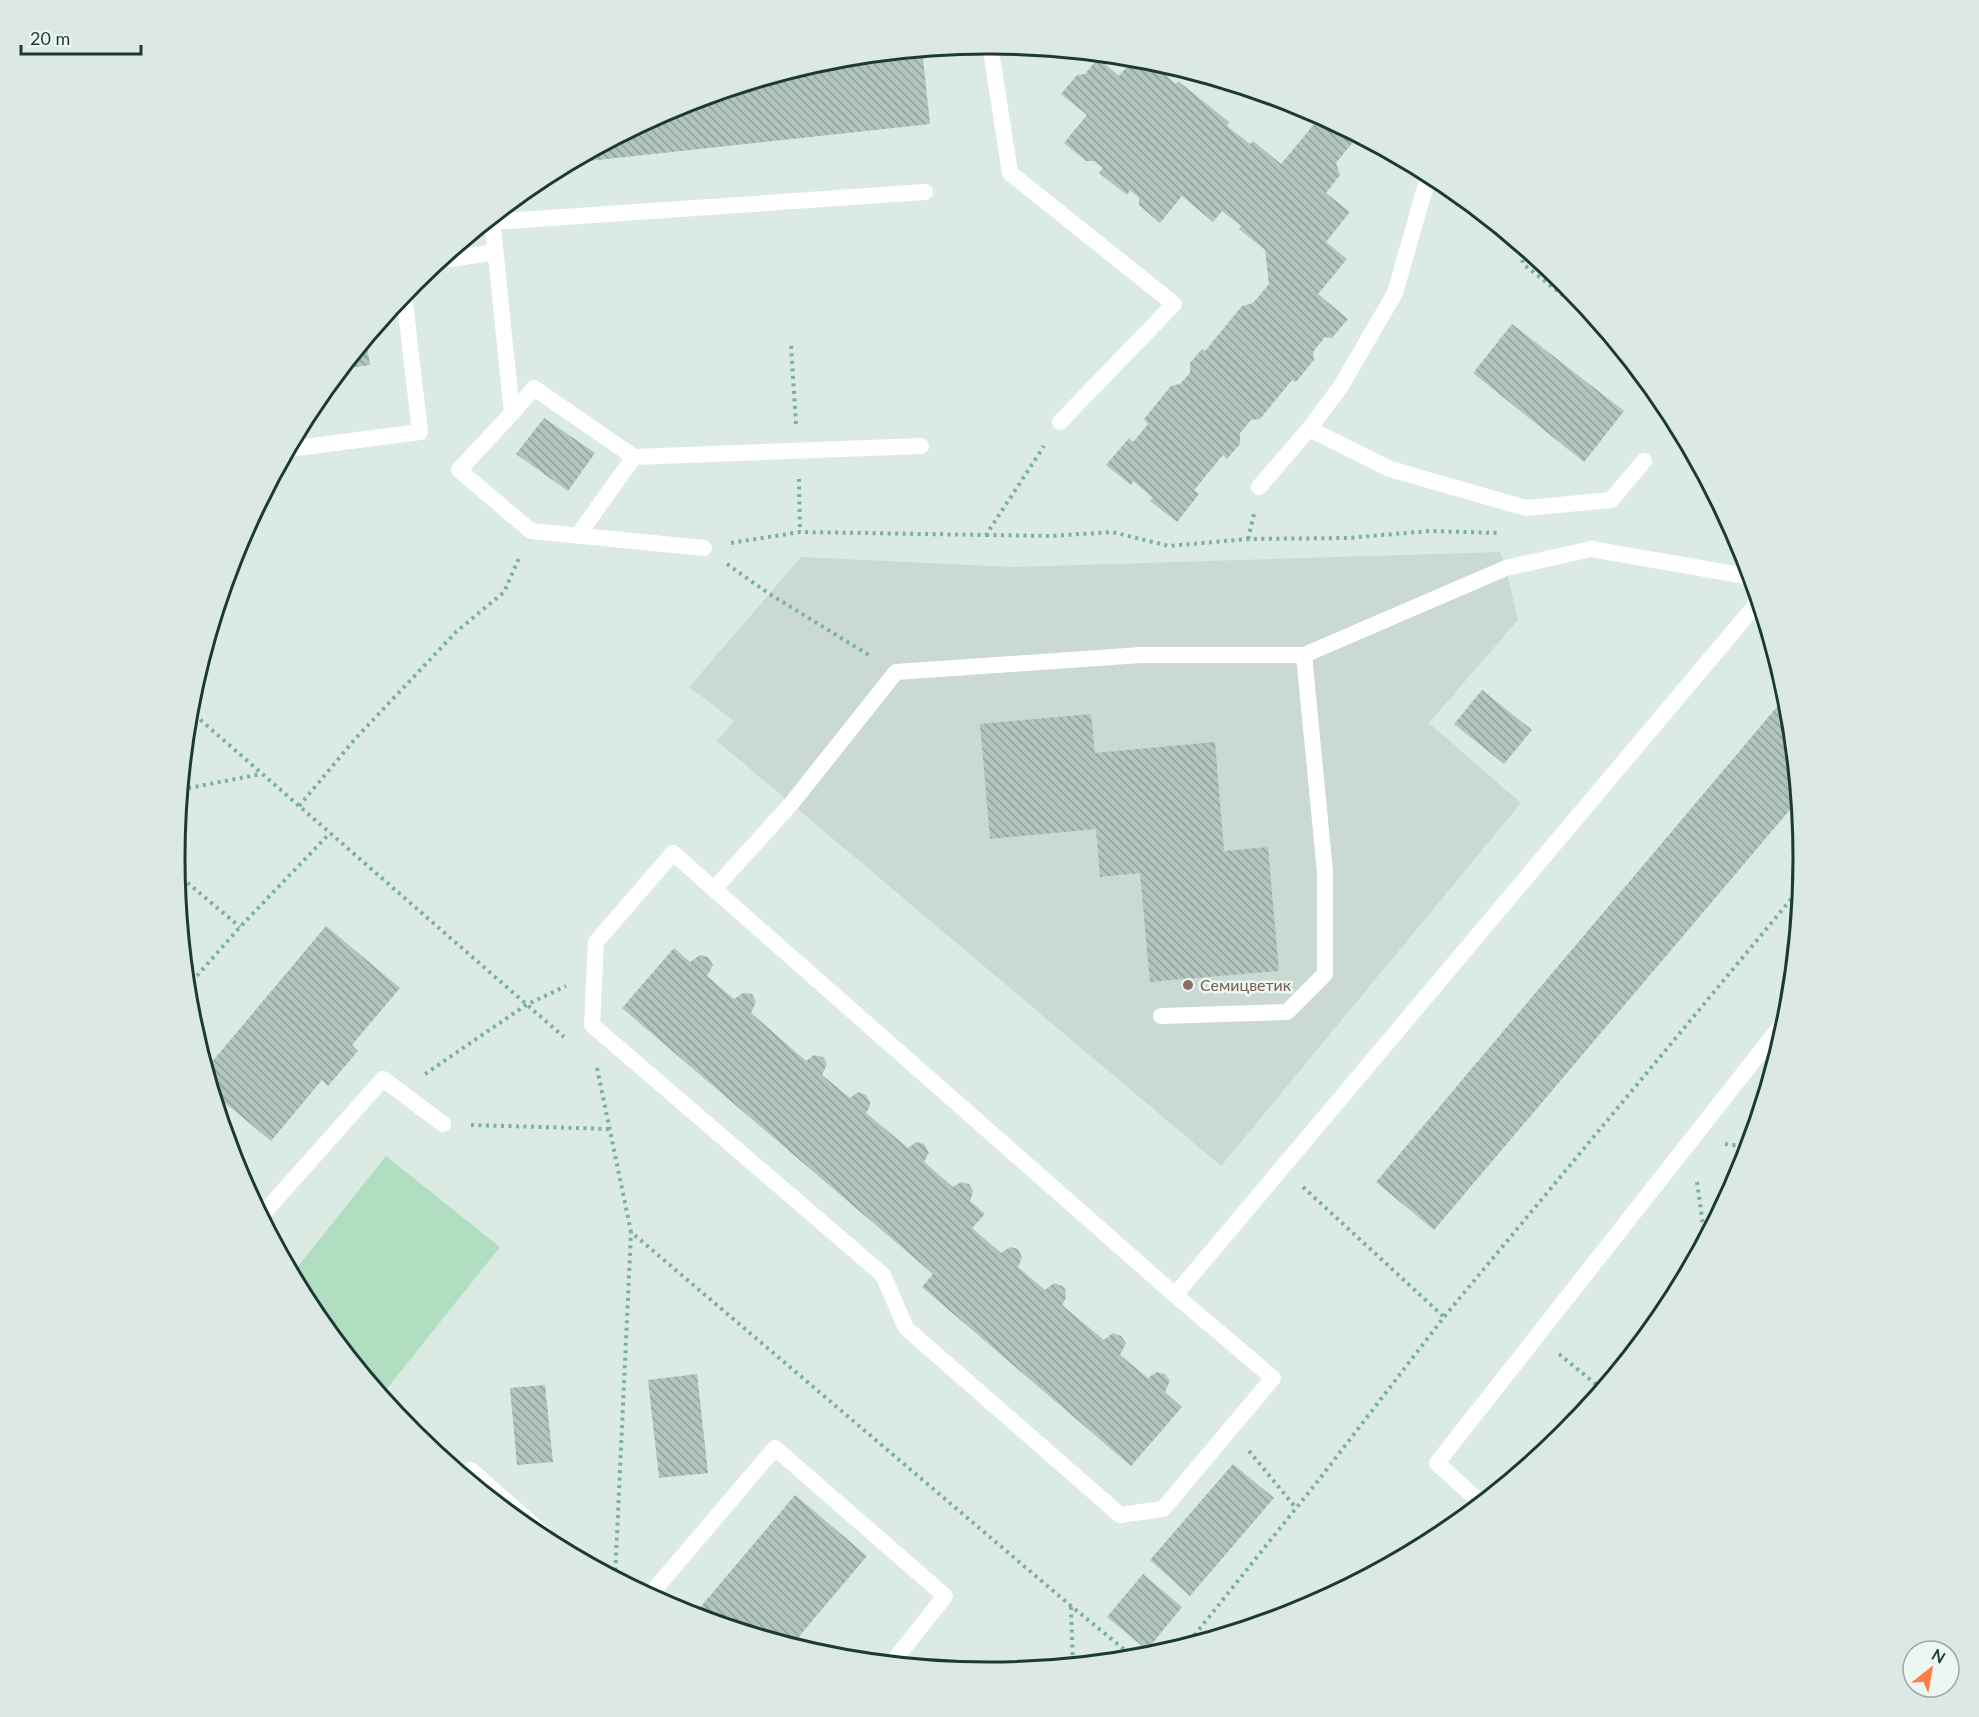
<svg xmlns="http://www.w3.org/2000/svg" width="1979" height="1717" viewBox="0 0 1979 1717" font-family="Lato,sans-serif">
<defs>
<pattern id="building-back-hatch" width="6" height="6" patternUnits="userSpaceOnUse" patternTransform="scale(1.5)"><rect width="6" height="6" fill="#b1c5bd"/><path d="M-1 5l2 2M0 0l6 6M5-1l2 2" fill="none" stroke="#8fa19a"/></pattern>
</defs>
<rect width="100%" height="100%" fill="#dceae4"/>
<path fill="#cadad3" d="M1500 552 1506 568 1518 620 1429 723 1521 803 1221 1166 717 741 734 721 689 687 801 557 1012 567Z"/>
<path fill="#b1dec0" d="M386 1156 500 1247 381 1396 312 1311 292 1274Z"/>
<g fill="url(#building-back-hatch)">
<path d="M923 58 930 124 570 163 678 105 783 73Z"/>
<path d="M1098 58 1119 76 1134 58 1154 61 1159 65 1157 68 1176 84 1178 81 1229 122 1227 126 1250 144 1253 141 1281 164 1321 116 1358 136 1336 163 1340 175 1326 193 1350 212 1326 242 1347 259 1318 294 1348 319 1332 338 1325 337 1313 352 1314 360 1296 382 1292 380 1260 419 1251 420 1240 433V444L1227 459 1223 455 1194 490 1199 494 1177 522 1150 501 1153 498 1133 481 1131 485 1106 465 1129 438 1133 442 1148 424 1144 419 1171 386 1180 384 1190 373V363L1202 349 1205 351 1242 306 1253 303 1269 284 1265 250 1239 229 1241 226 1222 211 1213 222 1182 196 1160 223 1139 205V198L1130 190 1127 195 1099 173 1103 168 1094 161H1086L1064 143 1087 115 1061 94 1077 75 1085 74Z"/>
<path d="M1512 324 1624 411 1584 462 1473 373Z"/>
<path d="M366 339 370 365 342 369 359 348Z"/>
<path d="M544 418 595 453 568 491 516 454Z"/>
<path d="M1482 690 1532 730 1504 764 1454 724Z"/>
<path d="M1781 702 1790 710 1799 799 1434 1230 1376 1182Z"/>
<path d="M1091 714 1095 753 1215 742 1224 851 1268 847 1279 971 1150 982 1140 873 1100 877 1096 829 990 839 980 724Z"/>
<path d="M326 926 400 988 352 1045 358 1051 328 1086 322 1080 271 1141 213 1093 206 1069Z"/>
<path d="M674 948 690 962 700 955 708 957 713 965 707 976 734 999 743 993 752 994 756 1002 751 1013 806 1061 814 1055 823 1057 827 1064 822 1075 850 1098 858 1092 866 1095 870 1102V1106L866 1113 908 1148 916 1142 924 1144 929 1152 924 1162 953 1187 961 1182 969 1184 973 1191 970 1201 985 1214 972 1228 1001 1253 1010 1247 1018 1249 1022 1257 1018 1267 1045 1290 1054 1283 1062 1286 1065 1289 1066 1298 1062 1305 1104 1340 1113 1333 1121 1336 1126 1343 1120 1355 1148 1378 1157 1372 1165 1374 1170 1381 1165 1392 1182 1407 1131 1466 922 1287 933 1274 622 1008Z"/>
<path d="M697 1374 708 1473 659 1478 648 1380Z"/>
<path d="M545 1385 553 1462 517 1465 510 1388Z"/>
<path d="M1233 1464 1274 1498 1190 1596 1150 1560Z"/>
<path d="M795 1495 867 1556 791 1646 693 1616Z"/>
<path d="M1143 1574 1182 1607 1147 1650 1107 1617Z"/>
</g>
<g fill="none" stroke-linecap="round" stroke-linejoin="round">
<g stroke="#78b1a2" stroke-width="4" stroke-dasharray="3 4.5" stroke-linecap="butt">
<path d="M1520 245 1523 264 1602 326"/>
<path d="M791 346 796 424"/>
<path d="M799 479 800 532"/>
<path d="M986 535 1051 536 1112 532 1169 546 1248 539 1347 538 1430 531 1498 533"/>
<path d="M1248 539 1254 514"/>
<path d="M731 543 800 532 986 535 1044 446"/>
<path d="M727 564 768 593 872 657"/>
<path d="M189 710 564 1037"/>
<path d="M182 782 189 788"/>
<path d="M180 801 189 788 261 774"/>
<path d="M299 806 355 739 456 632 504 592 520 556"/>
<path d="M176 873 240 927"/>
<path d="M187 987 240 927 330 833"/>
<path d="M597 1068 631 1232 1071 1606 1136 1659"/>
<path d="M425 1074 526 1005 566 986"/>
<path d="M471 1125 610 1129"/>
<path d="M1725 1144 1749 1147"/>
<path d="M1697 1182 1705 1240"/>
<path d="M1303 1187 1444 1317"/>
<path d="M1559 1354 1603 1390"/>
<path d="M1249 1451 1296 1508"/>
<path d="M615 1578 631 1232"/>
<path d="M1071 1607 1073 1665"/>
<path d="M1185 1647 1321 1477 1444 1317 1802 886"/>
</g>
<g stroke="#fff" stroke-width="16">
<path d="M990 44 1010 173 1174 304 1060 422"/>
<path d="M1429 174 1395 293 1341 386 1309 429 1390 469 1526 508 1611 500 1644 461"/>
<path d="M492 218 512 413 459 470 531 531 704 548"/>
<path d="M492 222 925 192"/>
<path d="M439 261 495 252"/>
<path d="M512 413 534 388 634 457 578 535"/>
<path d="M289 449 420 432 404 294"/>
<path d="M634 457 921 446"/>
<path d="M1259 487 1309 429"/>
<path d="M673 853 1175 1295 1273 1378 1163 1509 1120 1515 906 1328 883 1275 592 1025 596 942Z"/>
<path d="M714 889 791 804 896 672 1141 655H1304L1506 568 1591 549 1752 577"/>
<path d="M1161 1016 1287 1012 1325 974V872L1304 655"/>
<path d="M1769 1041 1789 1016"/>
<path d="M261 1216 383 1079 443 1124"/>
<path d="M1175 1295 1759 601"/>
<path d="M465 1477 471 1470 559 1548"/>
<path d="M1482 1504 1437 1463 1769 1041 1779 1050"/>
<path d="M649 1596 775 1448 945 1596 891 1664"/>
</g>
</g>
<circle fill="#8d6e63" stroke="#ecf7f2" stroke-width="2" cx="1188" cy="985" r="6"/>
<g text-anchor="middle" stroke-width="5" stroke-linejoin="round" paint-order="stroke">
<g font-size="16" fill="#785e54" stroke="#ecf7f2" text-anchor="start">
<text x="1200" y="991">Семицветик</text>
</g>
</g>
<path d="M0 0H1979V1717H0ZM185 858a804 804 0 1 1 1608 0a804 804 0 1 1-1608 0Z" fill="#dbe8e3" fill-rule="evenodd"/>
<path fill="none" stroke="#1c3a34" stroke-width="3" d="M185 858a804 804 0 1 1 1608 0a804 804 0 1 1-1608 0Z"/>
<g transform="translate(1931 1669) rotate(31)"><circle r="28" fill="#ecf7f2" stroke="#99aba6" stroke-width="1.5"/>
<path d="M0-4.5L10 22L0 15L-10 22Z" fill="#ff7c45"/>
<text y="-9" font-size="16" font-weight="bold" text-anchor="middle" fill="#1c3a34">N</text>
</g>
<path d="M21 45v9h120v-9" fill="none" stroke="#1c3a34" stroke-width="3"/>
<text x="30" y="45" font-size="18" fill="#1c3a34" stroke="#ecf7f2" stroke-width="4.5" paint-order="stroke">20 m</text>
</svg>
